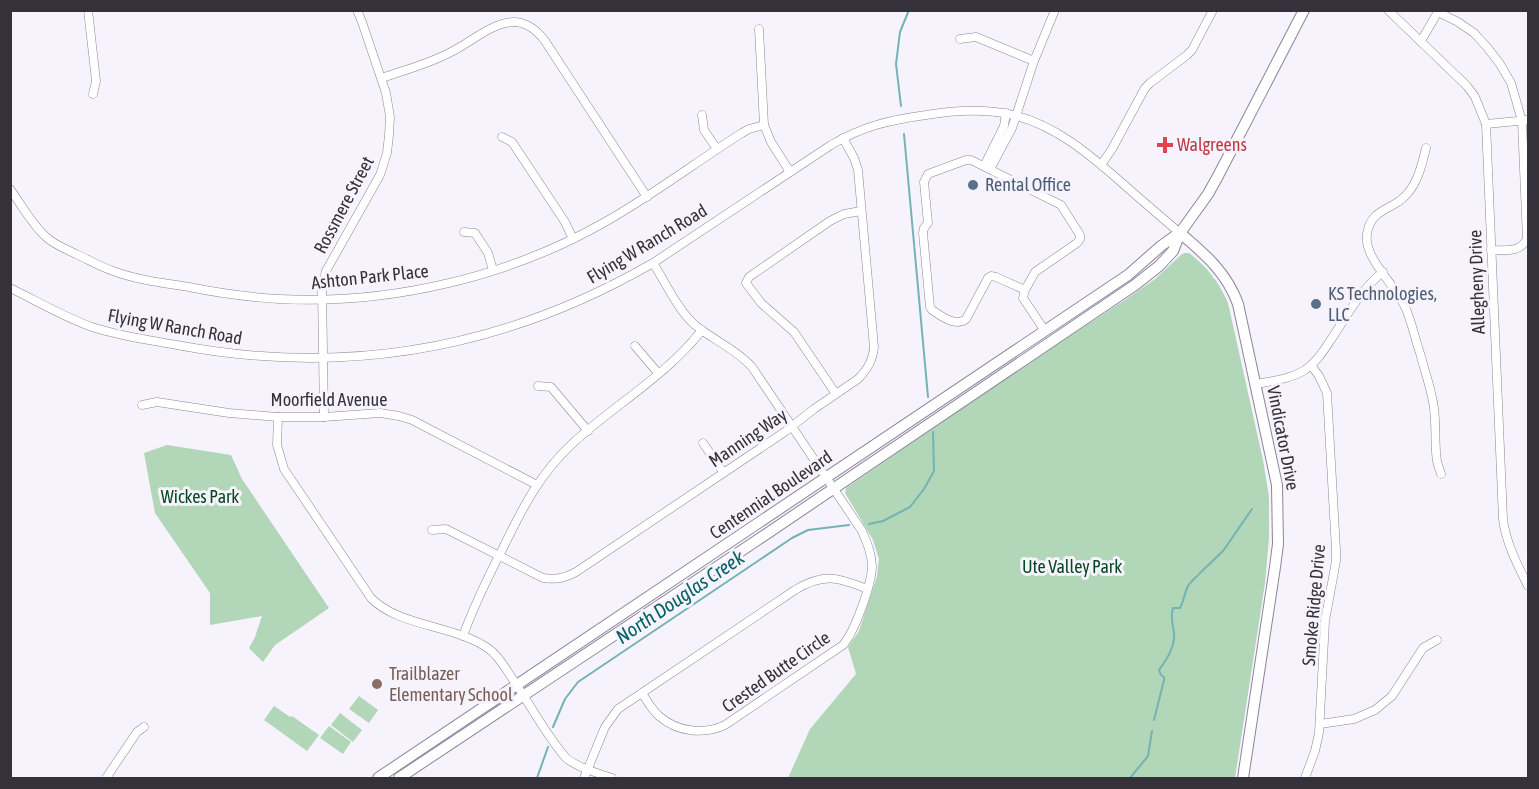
<svg xmlns="http://www.w3.org/2000/svg" width="1539" height="789" viewBox="0 0 1539 789" font-family="'Asap Condensed',sans-serif">
<rect width="100%" height="100%" fill="#f6f3fd"/>
<g fill="#b1d6b8">
<path d="M1185 253H1189C1207 267 1219 282 1228 303L1263 460 1269 497V538L1265 583 1235 778H788L810 729 856 674 848 647 859 631 877 576 879 559 873 540 845 493 846 488 1031 361 1125 300 1155 279 1182 254Z"/>
<path d="M167 445 231 455 242 479 329 608 275 645 263 662 249 648 255 637 262 616 210 625V593L155 513 144 453Z"/>
<path d="M359 696 378 710 369 723 349 709Z"/>
<path d="M274 706 290 717 292 716 319 735 307 751 264 720Z"/>
<path d="M340 713 362 730 353 742 331 725Z"/>
<path d="M329 726 351 742 343 754 320 738Z"/>
</g>
<g fill="none" stroke-linecap="round" stroke-linejoin="round">
<g stroke="#74b3b4" stroke-width="2">
<path d="M901 106 896 64 900 32 909 10"/>
<path d="M904 134 928 397"/>
<path d="M869 524 883 521 910 507 924 489 934 471 933 432"/>
<path d="M1154 720 1164 680V677L1161 675 1159 670C1167 659 1175 647 1174 633 1173 624 1170 617 1173 608H1180C1184 601 1184 595 1187 588 1190 581 1196 578 1200 573L1223 551 1252 509"/>
<path d="M553 727 565 699 578 682 792 538 808 530 849 525"/>
<path d="M537 778 548 747"/>
<path d="M1130 778 1148 756 1152 731"/>
</g>
<g stroke="#8c849b" stroke-width="9">
<g id="minor">
<path d="M88 10 96 81 93 94"/>
<path d="M1388 10 1467 86 1475 97 1486 124 1503 519C1506 543 1517 564 1528 586"/>
<path d="M1438 12 1458 22 1474 33 1487 47 1500 64 1511 83 1522 121 1527 239C1520 253 1505 250 1491 250"/>
<path d="M759 29 764 125 771 142 790 172"/>
<path d="M960 39 976 37 1034 61"/>
<path d="M1421 41 1439 10"/>
<path d="M382 78C404 70 429 64 451 52 483 36 514 0 545 41L647 197"/>
<path d="M702 115 704 130 717 149"/>
<path d="M1486 124 1528 120"/>
<path d="M502 137 512 142 565 222 573 239"/>
<path d="M1426 148C1422 164 1418 182 1407 194 1393 211 1371 207 1367 234 1363 258 1397 286 1406 309 1412 323 1415 339 1420 353 1424 369 1430 385 1433 402 1437 421 1434 443 1437 461 1438 466 1440 470 1441 474"/>
<path d="M1101 165 1112 149 1145 88 1150 83 1187 55 1192 50 1213 10"/>
<path d="M984 166 1004 126 1006 113"/>
<path d="M990 169 1012 128 1034 61 1055 10"/>
<path d="M10 189C21 204 31 223 45 236 54 245 66 249 76 254 89 260 101 267 113 271 137 280 164 283 189 287 218 293 248 297 279 299 389 305 509 277 605 222 653 195 696 162 742 133L749 129 764 125"/>
<path d="M464 232 475 233 488 253 493 270"/>
<path d="M10 288C37 301 64 317 92 327 119 336 149 340 177 345 345 377 504 349 653 263L831 145C863 126 890 120 926 115 955 110 983 108 1013 115 1055 125 1089 154 1121 182 1140 199 1160 216 1180 233"/>
<path d="M1025 290 996 277 991 276 988 278 966 319C956 327 942 317 932 310L930 307 923 233 924 228 928 223 924 182 928 174 966 160H971L1061 205 1080 235V239L1077 243 1035 272 1025 290 1023 298 1045 331"/>
<path d="M635 346 658 373"/>
<path d="M1256 384C1273 381 1290 379 1305 370 1317 362 1324 350 1332 338 1347 316 1361 289 1383 272"/>
<path d="M538 386 551 387 588 431"/>
<path d="M836 394 794 332 761 303 746 283 749 277 830 221 844 214 861 211"/>
<path d="M142 405 157 402 229 413 278 417H324L380 413 399 416 412 420 537 485"/>
<path d="M278 417 277 445 284 469 371 598C399 627 456 625 489 649 499 656 505 668 512 678 530 704 545 734 566 758 579 768 597 773 612 778"/>
<path d="M324 417 322 288 326 271 380 175 387 153 389 135 390 117 386 93 362 22 357 10"/>
<path d="M703 443 723 472"/>
<path d="M432 530 446 529 543 578C556 580 565 578 576 572L786 431 814 409 858 379C868 369 873 360 874 347L858 170 854 158 843 138"/>
<path d="M463 636C474 605 488 577 503 548 523 507 540 473 574 442 616 404 667 375 702 330"/>
<path d="M642 693C647 701 652 710 659 716 677 732 704 735 725 725L843 645C855 631 871 586 872 567 872 554 867 543 862 531L752 367C736 349 713 340 695 325 677 309 666 283 653 263"/>
<path d="M1320 724 1354 719 1375 710 1392 696 1423 648 1437 640"/>
<path d="M106 778 137 732 144 727"/>
<path d="M584 778 605 727 618 709 795 590C823 573 838 577 867 589"/>
<path d="M1305 778 1315 751 1319 733 1325 621 1336 561V550L1327 393 1319 376 1311 365"/>
</g>
</g>
<g stroke="#8c849b" stroke-width="12">
<g id="major">
<path d="M1180 233C1205 254 1227 273 1238 304L1277 485 1278 544 1275 567 1243 778"/>
<path d="M378 778 1128 275 1161 246 1179 233"/>
<path d="M399 778 753 543 1135 285 1159 266 1173 251 1180 233 1208 194 1218 176 1304 10"/>
</g>
</g>
<use href="#minor" stroke="#fff" stroke-width="8"/>
<use href="#major" stroke="#fff" stroke-width="10"/>
</g>
<path fill="#e0444e" stroke="#f6f3fd" stroke-width="2" d="M1162 136h6v6h6v6h-6v6h-6v-6h-6v-6h6z"/>
<g fill="#5c6f8a" stroke="#f6f3fd" stroke-width="2">
<circle cx="973" cy="185" r="6"/>
<circle cx="1316" cy="304" r="6"/>
</g>
<circle fill="#8d6e63" stroke="#f6f3fd" stroke-width="2" cx="377" cy="684" r="6"/>
<g text-anchor="middle" stroke-width="6" stroke-linejoin="round" paint-order="stroke">
<g font-size="18" fill="#be3a42" stroke="#f6f3fd" text-anchor="start">
<text x="1177" y="151">Walgreens</text>
</g>
<g font-size="18" fill="#4e5e75" stroke="#f6f3fd" text-anchor="start">
<text x="985" y="191">Rental Office</text>
<text x="1328" y="300">KS Technologies,<tspan x="1328" dy="21">LLC</tspan></text>
</g>
<g font-size="18" fill="#34313a" stroke="#f6f3fd">
<text transform="translate(344 205) rotate(-62)" y="6">Rossmere Street</text>
<text transform="translate(647 244) rotate(-31)" y="6">Flying W Ranch Road</text>
<text transform="translate(370 277) rotate(-6)" y="6">Ashton Park Place</text>
<text transform="translate(1477 282) rotate(-92)" y="6">Allegheny Drive</text>
<text transform="translate(175 327) rotate(10)" y="6">Flying W Ranch Road</text>
<text x="329" y="406">Moorfield Avenue</text>
<text transform="translate(748 438) rotate(-34)" y="6">Manning Way</text>
<text transform="translate(1283 438) rotate(79)" y="6">Vindicator Drive</text>
<text transform="translate(771 495) rotate(-34)" y="6">Centennial Boulevard</text>
<text transform="translate(1314 605) rotate(-85)" y="6">Smoke Ridge Drive</text>
<text transform="translate(776 672) rotate(-35)" y="6">Crested Butte Circle</text>
</g>
<g font-size="18" fill="#03491f" stroke="#f6f3fd">
<text x="200" y="503">Wickes Park</text>
<text x="1072" y="573">Ute Valley Park</text>
</g>
<g font-size="18" fill="#785e54" stroke="#f6f3fd" text-anchor="start">
<text x="389" y="680">Trailblazer<tspan x="389" dy="21">Elementary School</tspan></text>
</g>
<g font-size="20" font-style="italic" fill="#046264" stroke="#f6f3fd">
<text transform="translate(680 597) rotate(-34)" y="7">North Douglas Creek</text>
</g>
</g>
<rect width="1539" height="789" fill="none" stroke="#34313a" stroke-width="24"/>
</svg>
